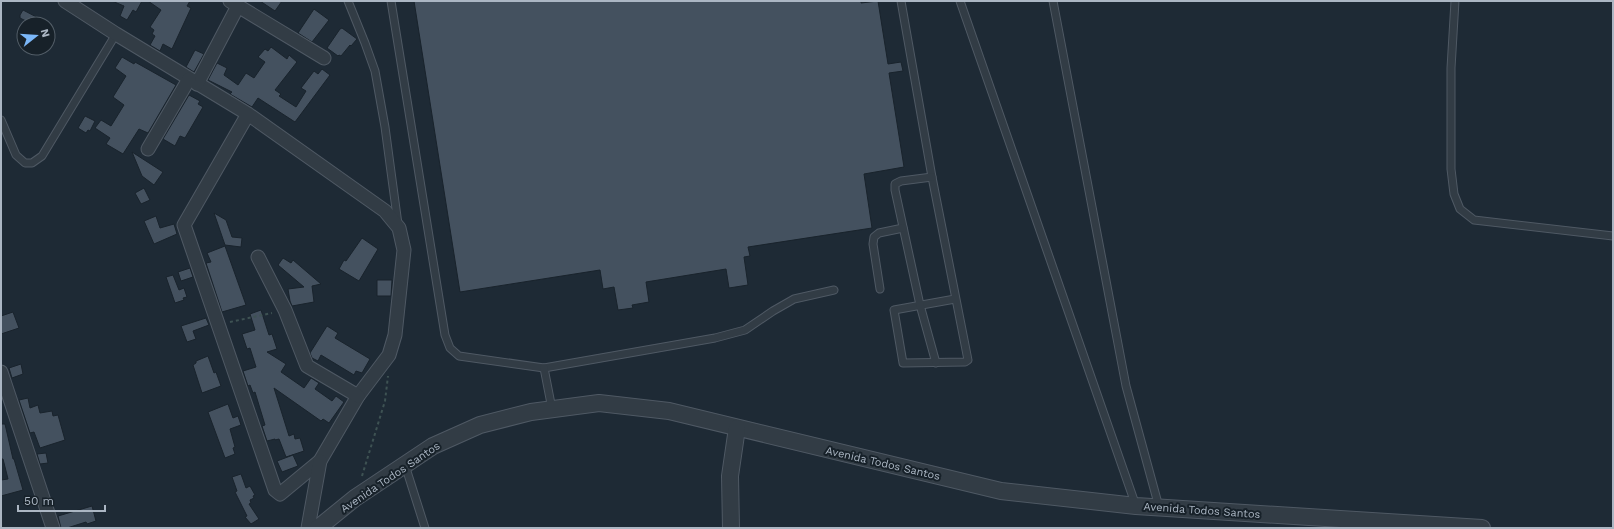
<svg xmlns="http://www.w3.org/2000/svg" width="1614" height="529" viewBox="0 0 1614 529" font-family="'Work Sans',sans-serif">
<rect width="100%" height="100%" fill="#1e2a35"/>
<g fill="#44515f" stroke="#19232c">
<path d="M112 1H142L136 12 133 10 127 20 120 16 124 6Z"/>
<path d="M148 1H190L187 6 191 8 172 49 163 44 160 51 150 45 155 36 152 34 154 30 150 27 161 10Z"/>
<path d="M260 1H282L275 11Z"/>
<path d="M414 1H861V3L878 1 888 64 901 62 903 71 889 73 904 167 864 174 872 228 748 247 750 256 744 257 748 285 729 288 726 269 646 282 649 302 632 305 633 308 618 310 614 287 603 289 600 270 460 292Z"/>
<path d="M314 9 329 20 312 42 298 33Z"/>
<path d="M23 10 48 23V24H32L20 18V15Z"/>
<path d="M342 28 357 39 351 46 350 45 341 56 339 55 338 56 327 48 340 29Z"/>
<path d="M271 47 287 59 289 55 297 62 275 90 281 94 279 96 296 107 306 91 301 88 314 71 318 74 322 69 330 75 295 122 258 98 252 107 230 94 232 92 208 80 217 63 227 68 224 75 238 85 246 73 254 78 265 62 258 57 265 49 268 51Z"/>
<path d="M195 50 204 54 194 72 186 67Z"/>
<path d="M122 57 134 64 135 62 176 85 148 133 139 129 123 154 106 144 110 138 95 128 101 120 111 126 124 105 113 97 126 76 115 68Z"/>
<path d="M189 95 200 101 198 104 203 107 185 138 180 136 175 146 163 139Z"/>
<path d="M85 116 95 121 90 131 88 130 86 133 78 128Z"/>
<path d="M132 152 163 172 154 185 142 176Z"/>
<path d="M144 188 150 200 141 204 135 193Z"/>
<path d="M214 213 226 220 232 237 242 238 241 247 225 245Z"/>
<path d="M156 216 160 228 174 224 177 234 154 244 144 221Z"/>
<path d="M362 238 378 249 359 281 339 269 344 260 346 261Z"/>
<path d="M225 246 246 305 222 312 206 263 211 262 207 253Z"/>
<path d="M283 258 291 263 293 260 321 284 312 286 314 302 292 306 290 301 288 289 304 287 278 265Z"/>
<path d="M190 268 193 277 181 281 178 272Z"/>
<path d="M173 275 179 290 184 288 187 297 183 298 184 300 175 303 166 277Z"/>
<path d="M377 280H392L391 296H377Z"/>
<path d="M261 310 269 335 272 334 277 349 267 352 286 364 281 372 304 388 311 378 319 383 315 389 332 401 336 396 344 402 329 423 323 419 321 421 274 388 289 436 294 434 295 439 300 438 304 451 286 457 279 439 275 440V439L267 441 262 426 265 425 255 392 253 393 250 385 248 386 243 371 256 367 250 348 247 349 242 334 255 330 250 314Z"/>
<path d="M13 312 19 328 1 334V316Z"/>
<path d="M206 318 209 325 193 331 196 339 187 342 181 326Z"/>
<path d="M327 326 338 333 335 338 370 359 362 373 356 371 354 375 321 355 318 361 312 358 310 353Z"/>
<path d="M208 356 214 373 216 372 221 386 202 393 193 365 196 363V361Z"/>
<path d="M21 364 23 374 12 378 9 368Z"/>
<path d="M28 398 30 408 38 405 40 413 52 411 53 416 58 415 65 440 40 448 34 432 30 433 19 400Z"/>
<path d="M228 404 233 418 238 416 241 425 230 429 235 447 233 448 235 454 225 458 208 412Z"/>
<path d="M1 424H5L13 459H14L23 490 1 496V480L8 479 3 459H1Z"/>
<path d="M46 453 48 463 40 464 37 454Z"/>
<path d="M293 455 298 466 282 472 277 461Z"/>
<path d="M241 474 246 488 250 486 255 495 253 496 254 498 250 500 251 503 249 504 259 519 251 524 245 517 247 516 235 492 237 491 232 477Z"/>
<path d="M92 506 96 521 87 524 86 522 67 528H61L58 516Z"/>
</g>
<g fill="none" stroke-linecap="round" stroke-linejoin="round">
<g stroke="#4f5964" stroke-width="9">
<g id="service">
<path d="M348 1 365 43 375 71 385 127 398 224"/>
<path d="M391 1 445 335 450 348 459 356 544 368 715 338 745 330 773 311 794 299 834 290"/>
<path d="M901 1 932 177 968 360 965 362 903 363 894 310 955 299"/>
<path d="M960 1 1136 506"/>
<path d="M1053 1 1126 386 1159 507"/>
<path d="M1455 1 1451 68V169L1454 194 1460 209 1474 220 1613 236"/>
<path d="M1 120 16 155 25 163H32L42 156 116 34"/>
<path d="M932 177 901 181 895 184V190L920 305 936 363"/>
<path d="M880 289 873 244 874 237 879 233 903 228"/>
<path d="M544 368 552 409"/>
<path d="M405 465 425 528"/>
</g>
</g>
<g stroke="#4f5964" stroke-width="15">
<g id="minor">
<path d="M65 1 116 34 248 114 385 211 399 228 404 250 395 335 389 355 358 396 320 461 280 494 275 490 184 225 248 114"/>
<path d="M238 6 324 58"/>
<path d="M197 84 238 6 230 1"/>
<path d="M148 149 189 79"/>
<path d="M258 257 285 310 307 366 358 396"/>
<path d="M1 372 53 528"/>
<path d="M308 528 320 461"/>
</g>
</g>
<g stroke="#4f5964" stroke-width="18">
<g id="tertiary">
<path d="M318 528 355 498 433 446 480 425 531 412 599 403 669 411 1001 491 1136 506 1482 528"/>
<path d="M731 528 730 476 737 428"/>
</g>
</g>
<g stroke="#3e5253" stroke-width="2" stroke-dasharray="3 3" stroke-linecap="butt">
<path d="M230 322 272 313"/>
<path d="M362 476 385 401 388 376"/>
</g>
<use href="#service" stroke="#323c45" stroke-width="7"/>
<use href="#minor" stroke="#323c45" stroke-width="13"/>
<use href="#tertiary" stroke="#323c45" stroke-width="16"/>
</g>
<g text-anchor="middle" stroke-width="4" stroke-linejoin="round" paint-order="stroke">
<g font-size="11" fill="#abb6c3" stroke="#172129">
<text transform="translate(883 463) rotate(13)" y="4">Avenida Todos Santos</text>
<text transform="translate(390 477) rotate(-34)" y="4">Avenida Todos Santos</text>
<text transform="translate(1202 510) rotate(4)" y="4">Avenida Todos Santos</text>
</g>
</g>
<rect width="1614" height="529" fill="none" stroke="#abb6c3" stroke-width="4"/>
<g transform="translate(36 36) rotate(73)"><circle r="19" fill="#172129" stroke="#525d67"/>
<path d="M0-3L7 15L0 10L-7 15Z" fill="#7bb7f8"/>
<text y="-6" font-size="11" font-weight="bold" text-anchor="middle" fill="#abb6c3">N</text>
</g>
<path d="M18 505v6h87v-6" fill="none" stroke="#abb6c3" stroke-width="2"/>
<text x="24" y="505" font-size="12" fill="#abb6c3" stroke="#172129" stroke-width="3" paint-order="stroke">50 m</text>
</svg>
